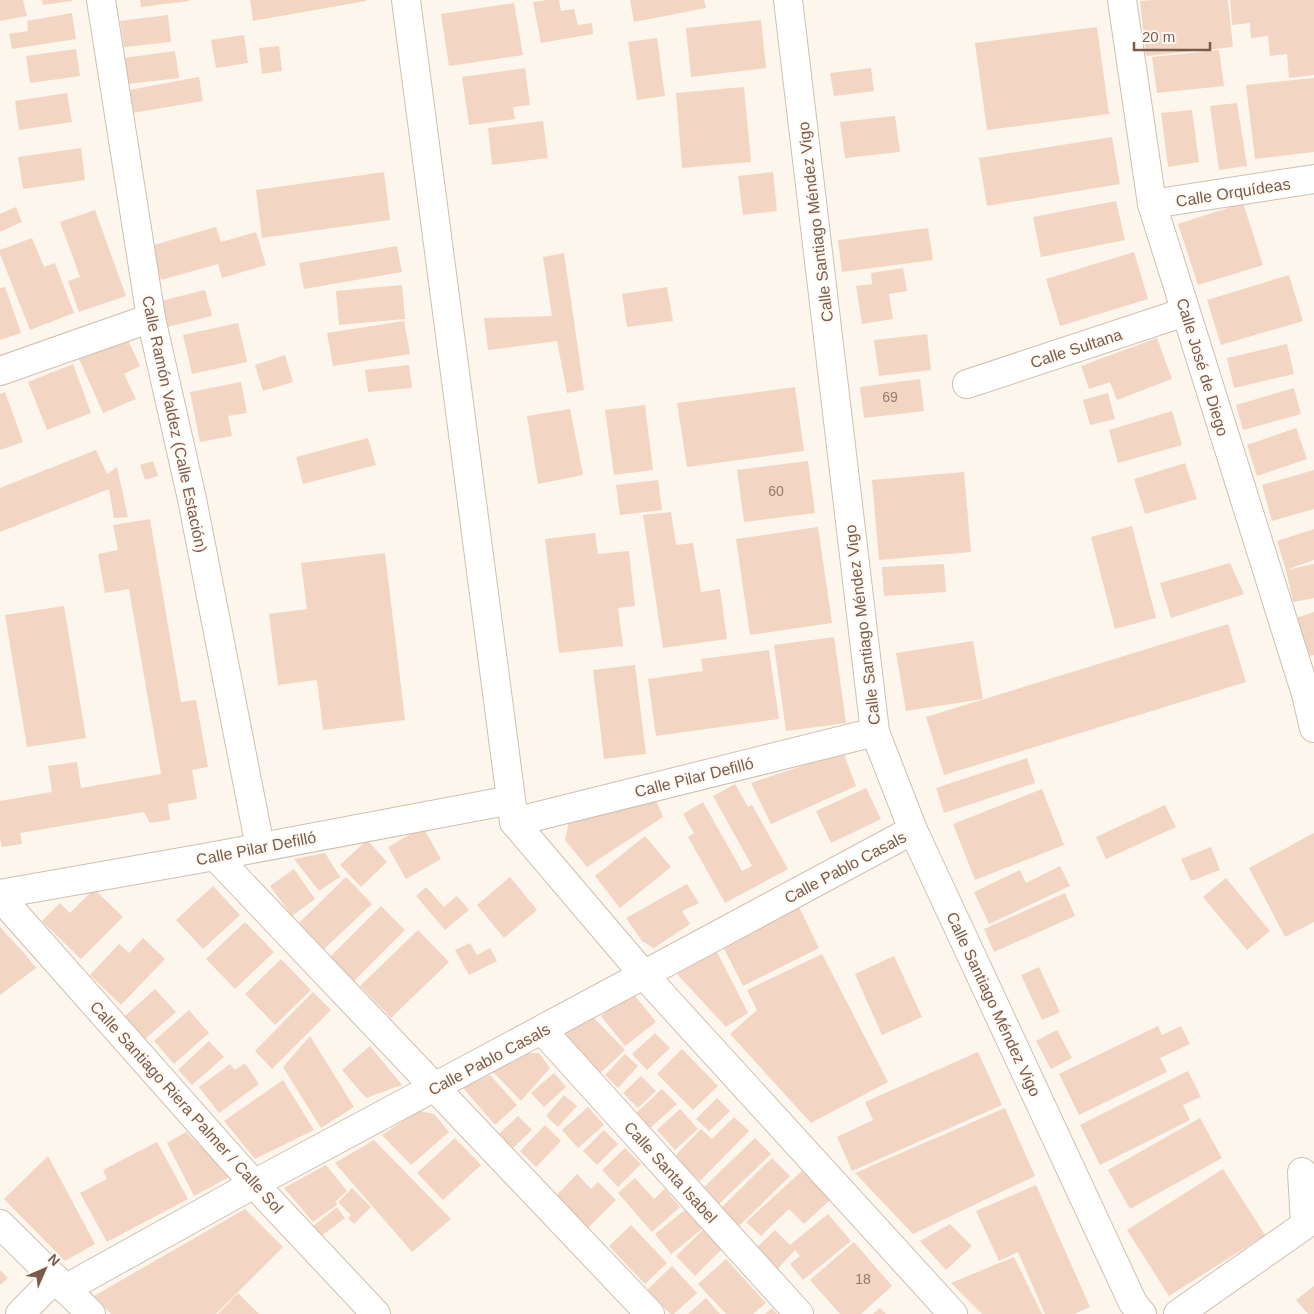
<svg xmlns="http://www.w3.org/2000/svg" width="1314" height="1314" viewBox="0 0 1314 1314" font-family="Helvetica,sans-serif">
<rect width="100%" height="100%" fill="#fdf6ec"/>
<g fill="#f3d5c3">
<path d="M0 0H23L27 16 0 21Z"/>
<path d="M42 0H72V1L43 5Z"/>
<path d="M140 0H189V1L141 7Z"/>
<path d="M250 0H366V1L253 21Z"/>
<path d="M547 0H559L561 11 574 9 578 25 592 23 593 34 541 43 533 2Z"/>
<path d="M630 0H704L706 8 634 22Z"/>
<path d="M1154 0H1228L1233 47 1146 56 1140 1Z"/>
<path d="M1230 0H1314V75L1289 78 1287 54 1270 56 1268 36 1251 38 1250 23 1232 25Z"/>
<path d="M514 3 523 55 449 66 441 14Z"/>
<path d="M72 13 76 39 12 49 9 34 28 31 27 21Z"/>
<path d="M168 15 171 42 124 47 120 21Z"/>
<path d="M761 20 766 68 691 77 686 28Z"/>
<path d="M1097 27 1109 114 987 130 975 43Z"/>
<path d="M244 35 248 63 216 68 211 40Z"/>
<path d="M657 38 665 96 637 100 628 42Z"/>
<path d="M279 46 282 71 262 74 259 48Z"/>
<path d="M76 49 80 76 30 83 26 56Z"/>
<path d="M1219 50 1224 86 1157 93 1152 57Z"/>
<path d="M175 51 179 78 128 84 124 58Z"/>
<path d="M525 68 530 105 513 107 515 119 469 125 462 77Z"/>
<path d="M871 68 874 91 834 96 830 73Z"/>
<path d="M199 77 203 101 133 113 129 90Z"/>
<path d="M1314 78V152L1255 159 1246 85Z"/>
<path d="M744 87 751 162 682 168 676 93Z"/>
<path d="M67 93 72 122 19 130 15 101Z"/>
<path d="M1237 103 1247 166 1219 170 1210 106Z"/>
<path d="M1192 110 1199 162 1168 167 1161 113Z"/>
<path d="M895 116 900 152 845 158 840 122Z"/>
<path d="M543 121 548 158 492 165 488 128Z"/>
<path d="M1112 137 1120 184 987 206 979 158Z"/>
<path d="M81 148 85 180 23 189 18 157Z"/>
<path d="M384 172 390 220 262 238 256 190Z"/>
<path d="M773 172 777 211 743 215 738 176Z"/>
<path d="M1116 201 1125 240 1041 257 1033 217Z"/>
<path d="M1243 203 1263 265 1198 285 1178 224Z"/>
<path d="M16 207 22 222 0 232V214Z"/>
<path d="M95 210 126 296 79 312 68 281 80 277 60 222Z"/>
<path d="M216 227 221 242 256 232 266 265 222 278 218 264 161 280 150 246Z"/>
<path d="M928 228 933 260 842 272 838 240Z"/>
<path d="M32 238 44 267 55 263 74 313 30 330 0 254V250Z"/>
<path d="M397 246 402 272 304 289 299 263Z"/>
<path d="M1134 252 1148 299 1060 326 1046 279Z"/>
<path d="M564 253 584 390 567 393 557 341 488 350 484 318 552 316 543 257Z"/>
<path d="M903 268 907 291 889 294 893 319 862 324 856 286 872 284 871 273Z"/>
<path d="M1289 275 1303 321 1221 345 1207 300Z"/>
<path d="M402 285 405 319 339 325 336 291Z"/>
<path d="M5 287 21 333 0 340V288Z"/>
<path d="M667 287 673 321 627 327 622 294Z"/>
<path d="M205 290 212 316 167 327 161 301Z"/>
<path d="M404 321 410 354 333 366 327 333Z"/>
<path d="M238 323 247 362 192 374 183 335Z"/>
<path d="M927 334 931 370 879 376 874 340Z"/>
<path d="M127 338 140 366 124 374 136 399 103 413 79 359Z"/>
<path d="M1157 338 1172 379 1117 400 1110 382 1089 389 1081 366Z"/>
<path d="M1287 344 1294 374 1234 388 1227 358Z"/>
<path d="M285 355 293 382 263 391 255 365Z"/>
<path d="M73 364 91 413 47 430 28 382Z"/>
<path d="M409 365 412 388 368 392 365 370Z"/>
<path d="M920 379 924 411 864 418 860 387Z"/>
<path d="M241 382 247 413 228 416 232 436 200 442 190 392Z"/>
<path d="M795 387 804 451 687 467 677 403Z"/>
<path d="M1294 388 1301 414 1243 430 1236 405Z"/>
<path d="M5 392 23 442 0 450V394Z"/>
<path d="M1108 393 1115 419 1090 425 1083 400Z"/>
<path d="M645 405 653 470 614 475 605 410Z"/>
<path d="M570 409 583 475 538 484 527 416Z"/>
<path d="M1172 411 1182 445 1118 463 1109 430Z"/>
<path d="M1296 428 1307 459 1257 476 1247 445Z"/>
<path d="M368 438 376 465 303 484 296 457Z"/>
<path d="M96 450 107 474 117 467 128 517 114 518 109 489 0 532V488Z"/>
<path d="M153 461 158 476 145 480 140 465Z"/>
<path d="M808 461 815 513 744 522 737 470Z"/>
<path d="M1185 463 1197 499 1145 514 1134 479Z"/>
<path d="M1314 470V509L1272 521 1262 485Z"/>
<path d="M964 472 971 552 879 560 872 480Z"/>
<path d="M658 480 662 510 620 515 616 485Z"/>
<path d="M671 512 676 545 693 543 701 592 720 589 727 639 663 648 643 515Z"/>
<path d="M150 519 181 702 196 700 208 767 192 770 197 799 168 804 170 820 150 823 144 812 20 833 22 844 2 847 0 839V801L52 792 48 766 77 762 81 788 161 774 129 589 105 593 98 554 118 550 113 525Z"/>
<path d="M1132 526 1156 618 1115 629 1091 537Z"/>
<path d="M818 527 832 623 750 635 736 539Z"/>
<path d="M1314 529V560L1286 570 1277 541Z"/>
<path d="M595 533 598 554 629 551 635 606 618 608 623 646 559 653 545 539Z"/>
<path d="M385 553 405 720 323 730 317 680 278 685 269 614 307 609 301 563Z"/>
<path d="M1230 563 1244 594 1171 618 1160 583Z"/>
<path d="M944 564 946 592 884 596 882 567Z"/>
<path d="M1314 564V598L1293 602 1286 570Z"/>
<path d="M64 606 86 738 27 747 5 615Z"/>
<path d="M1314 612V655L1310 656 1296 618Z"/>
<path d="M1228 624 1246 682 944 775 926 717Z"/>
<path d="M834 637 846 723 786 731 774 645Z"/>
<path d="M973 641 983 699 906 711 896 653Z"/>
<path d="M769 650 779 719 656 736 648 679 703 671 701 659Z"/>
<path d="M635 665 646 754 604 759 593 670Z"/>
<path d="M843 752 856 786 771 824 751 783Z"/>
<path d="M1027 758 1035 783 944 813 936 788Z"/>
<path d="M735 784 748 807 752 805 788 869 725 903 688 837 694 833 683 814 703 802 742 871 752 866 713 796Z"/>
<path d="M866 788 881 819 831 843 816 811Z"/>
<path d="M1042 789 1064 845 975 880 953 824Z"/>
<path d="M655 798 663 817 587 867 565 840 569 822Z"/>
<path d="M1165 805 1176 827 1106 859 1096 837Z"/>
<path d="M423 827 441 859 406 879 388 847Z"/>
<path d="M1314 833V922L1285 937 1249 868Z"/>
<path d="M645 836 671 867 620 908 595 876Z"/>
<path d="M367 840 387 862 361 887 340 865Z"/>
<path d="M1211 847 1220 870 1191 881 1181 859Z"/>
<path d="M325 853 340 877 319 891 294 859Z"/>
<path d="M1060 866 1070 886 989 924 974 892 1020 870 1026 883Z"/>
<path d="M294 869 315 899 292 916 270 886Z"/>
<path d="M346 877 372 904 324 949 299 923Z"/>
<path d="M510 877 537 910 504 938 477 905Z"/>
<path d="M1226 878 1270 931 1247 950 1203 897Z"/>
<path d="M687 884 699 903 682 911 690 924 654 948 642 941 626 918Z"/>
<path d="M213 886 240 915 203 949 176 920Z"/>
<path d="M426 887 444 907 457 896 469 910 445 930 416 896Z"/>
<path d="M94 889 123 917 81 959 42 921 60 903 70 913Z"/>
<path d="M1065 893 1075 916 994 952 984 929Z"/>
<path d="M381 906 405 930 354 981 330 957Z"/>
<path d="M799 907 819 948 743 986 722 945Z"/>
<path d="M245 922 274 952 235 989 206 959Z"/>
<path d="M0 927 23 952 36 968 0 995Z"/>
<path d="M418 930 449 962 391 1018 360 986Z"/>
<path d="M143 938 165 959 121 1005 90 975 119 944 129 953Z"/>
<path d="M470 943 477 955 490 948 497 961 469 975 455 950Z"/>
<path d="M717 952 748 1013 726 1027 677 974Z"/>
<path d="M822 954 888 1082 811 1123 730 1034 757 1010 747 990Z"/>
<path d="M894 956 922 1017 882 1035 855 974Z"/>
<path d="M281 959 311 990 275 1025 245 994Z"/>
<path d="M1039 967 1060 1012 1042 1020 1021 975Z"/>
<path d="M155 989 176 1012 145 1039 124 1017Z"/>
<path d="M313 992 331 1010 272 1069 255 1051Z"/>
<path d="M632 992 656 1022 625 1046 601 1016Z"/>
<path d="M189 1010 209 1033 174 1064 154 1041Z"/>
<path d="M592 1016 625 1050 599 1074 560 1035Z"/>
<path d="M1158 1026 1162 1035 1181 1026 1190 1044 1160 1058 1167 1072 1079 1115 1059 1074Z"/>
<path d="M1057 1030 1072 1058 1051 1069 1036 1041Z"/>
<path d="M655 1033 670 1048 647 1070 632 1054Z"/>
<path d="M310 1036 354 1107 321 1128 283 1067Z"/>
<path d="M209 1041 224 1057 192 1085 178 1070Z"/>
<path d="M370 1046 402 1085 366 1098 342 1070Z"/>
<path d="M682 1049 718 1086 693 1110 657 1074Z"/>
<path d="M978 1052 1002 1105 852 1171 837 1137 873 1120 865 1102Z"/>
<path d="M522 1053H539L550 1068 521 1101 492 1071Z"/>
<path d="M625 1054 638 1066 618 1088 605 1075Z"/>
<path d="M245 1063 259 1084 219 1113 199 1087 230 1064 235 1070Z"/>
<path d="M1188 1071 1201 1097 1183 1105 1190 1120 1100 1165 1080 1125Z"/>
<path d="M554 1073 566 1087 544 1107 531 1093Z"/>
<path d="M490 1075 517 1105 495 1125 463 1088Z"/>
<path d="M641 1076 656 1091 638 1108 623 1093Z"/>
<path d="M283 1080 314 1130 255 1159 224 1121Z"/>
<path d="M662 1089 677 1104 649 1129 635 1114Z"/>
<path d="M564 1095 577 1106 558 1127 546 1116Z"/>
<path d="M717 1098 730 1111 709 1131 696 1119Z"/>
<path d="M588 1107 604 1125 578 1148 562 1130Z"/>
<path d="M1005 1108 1035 1176 913 1234 855 1173Z"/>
<path d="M680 1109 698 1129 675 1150 657 1130Z"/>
<path d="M419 1111 434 1114 449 1132 411 1165 382 1135Z"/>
<path d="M518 1116 532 1130 512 1149 499 1134Z"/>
<path d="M734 1117 749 1131 700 1181 674 1157 701 1129 712 1139Z"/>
<path d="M1200 1118 1222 1158 1130 1209 1108 1170Z"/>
<path d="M545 1125 561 1141 536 1167 520 1151Z"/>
<path d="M604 1130 618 1144 597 1165 583 1151Z"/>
<path d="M186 1132 231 1176 194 1196 167 1143Z"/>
<path d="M455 1138 481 1165 443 1200 417 1173Z"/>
<path d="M755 1138 771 1154 719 1204 703 1188Z"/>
<path d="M374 1140 451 1219 412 1252 335 1163Z"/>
<path d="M157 1142 188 1199 107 1242 80 1193 107 1179 103 1170Z"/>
<path d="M625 1148 641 1164 618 1187 602 1170Z"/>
<path d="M48 1156 95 1244 65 1261 4 1199Z"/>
<path d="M772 1158 790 1176 737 1228 719 1210Z"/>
<path d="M326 1165 347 1191 335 1202 338 1204 313 1222 284 1188Z"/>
<path d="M804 1169 831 1199 804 1224 789 1209 761 1236 746 1222Z"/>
<path d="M1223 1169 1265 1235 1169 1296 1127 1230Z"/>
<path d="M577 1174 591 1189 598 1182 616 1200 587 1229 555 1197Z"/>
<path d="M635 1178 654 1199 665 1189 680 1207 652 1232 618 1193Z"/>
<path d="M1036 1185 1090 1307 1074 1314H1045L1018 1252 999 1261 976 1211Z"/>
<path d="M352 1188 371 1207 354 1224 348 1218 351 1215 338 1202Z"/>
<path d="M337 1207 345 1218 320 1237 312 1227Z"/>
<path d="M245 1209 283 1247 216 1314H111L94 1296Z"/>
<path d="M686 1209 702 1229 671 1254 655 1234Z"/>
<path d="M828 1214 851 1241 803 1280 790 1264 800 1256 795 1250 774 1273 753 1251 775 1230 790 1245Z"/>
<path d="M950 1224 972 1246 946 1270 920 1241Z"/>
<path d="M631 1225 667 1263 645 1284 609 1246Z"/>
<path d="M704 1229 723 1248 695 1276 676 1256Z"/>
<path d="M854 1242 892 1286 861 1314H840L810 1280Z"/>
<path d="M1014 1257 1042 1314H982L951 1283Z"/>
<path d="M726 1259 766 1303 753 1314H726L698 1284Z"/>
<path d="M672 1266 697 1293 674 1314H670L647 1290Z"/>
<path d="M0 1270 8 1278 0 1285Z"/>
<path d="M1314 1286V1314H1308L1296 1300Z"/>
<path d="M238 1293 259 1314H218Z"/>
<path d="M706 1298 720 1314H688Z"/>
<path d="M772 1308 777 1314H765Z"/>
<path d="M880 1308 886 1314H873Z"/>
</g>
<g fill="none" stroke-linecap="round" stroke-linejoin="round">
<g stroke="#d1beb0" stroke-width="30">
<g id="minor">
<path d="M101 0 151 318 192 499 260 847"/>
<path d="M406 0 514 822 644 975 953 1314"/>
<path d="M788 0 875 732 913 830 1133 1303 1142 1314"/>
<path d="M1122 0 1152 204 1306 694 1314 728"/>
<path d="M1152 204 1314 179"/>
<path d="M0 371 151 318"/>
<path d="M967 384 1185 312"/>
<path d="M514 822 875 732"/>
<path d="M215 856 650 1314"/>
<path d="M0 894 215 856 511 800"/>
<path d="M0 897 254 1184 376 1314"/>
<path d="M542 1030 799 1314"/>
<path d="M0 1224 91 1314"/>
<path d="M65 1289 254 1184 913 830"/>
<path d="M20 1314 55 1278"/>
<path d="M1178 1314 1305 1225 1302 1172"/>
</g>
</g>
<use href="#minor" stroke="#fff" stroke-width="28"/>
</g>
<g text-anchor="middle" stroke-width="4.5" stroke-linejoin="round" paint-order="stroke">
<g font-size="14" fill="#987a6a">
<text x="890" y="402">69</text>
<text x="776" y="496">60</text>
<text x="863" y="1284">18</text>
</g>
<g font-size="16" fill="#7a5c4d" stroke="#fffaf3">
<text transform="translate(1233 192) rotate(-9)" y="6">Calle Orquídeas</text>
<text transform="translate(815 222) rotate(-97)" y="6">Calle Santiago Méndez Vigo</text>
<text transform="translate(1076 348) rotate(-18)" y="6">Calle Sultana</text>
<text transform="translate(1203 367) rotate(73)" y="6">Calle José de Diego</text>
<text transform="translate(175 424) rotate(78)" y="6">Calle Ramón Valdez (Calle Estación)</text>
<text transform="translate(862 625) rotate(-97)" y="6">Calle Santiago Méndez Vigo</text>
<text transform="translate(694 777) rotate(-14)" y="6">Calle Pilar Defilló</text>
<text transform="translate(256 848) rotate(-11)" y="6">Calle Pilar Defilló</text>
<text transform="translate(845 867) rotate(-28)" y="6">Calle Pablo Casals</text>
<text transform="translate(994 1004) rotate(65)" y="6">Calle Santiago Méndez Vigo</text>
<text transform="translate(489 1059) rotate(-28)" y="6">Calle Pablo Casals</text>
<text transform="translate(187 1107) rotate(48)" y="6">Calle Santiago Riera Palmer / Calle Sol</text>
<text transform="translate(671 1172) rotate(48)" y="6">Calle Santa Isabel</text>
</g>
</g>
<g transform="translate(45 1269) rotate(45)" stroke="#fffaf3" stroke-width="4" paint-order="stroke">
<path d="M0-4L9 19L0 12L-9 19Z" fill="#7a5c4d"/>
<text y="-8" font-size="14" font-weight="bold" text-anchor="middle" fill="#7a5c4d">N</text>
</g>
<path d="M1134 42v8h76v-8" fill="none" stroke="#7a5c4d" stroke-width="2.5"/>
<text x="1142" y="42" font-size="15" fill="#7a5c4d" stroke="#fffaf3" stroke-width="4" paint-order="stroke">20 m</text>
</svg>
